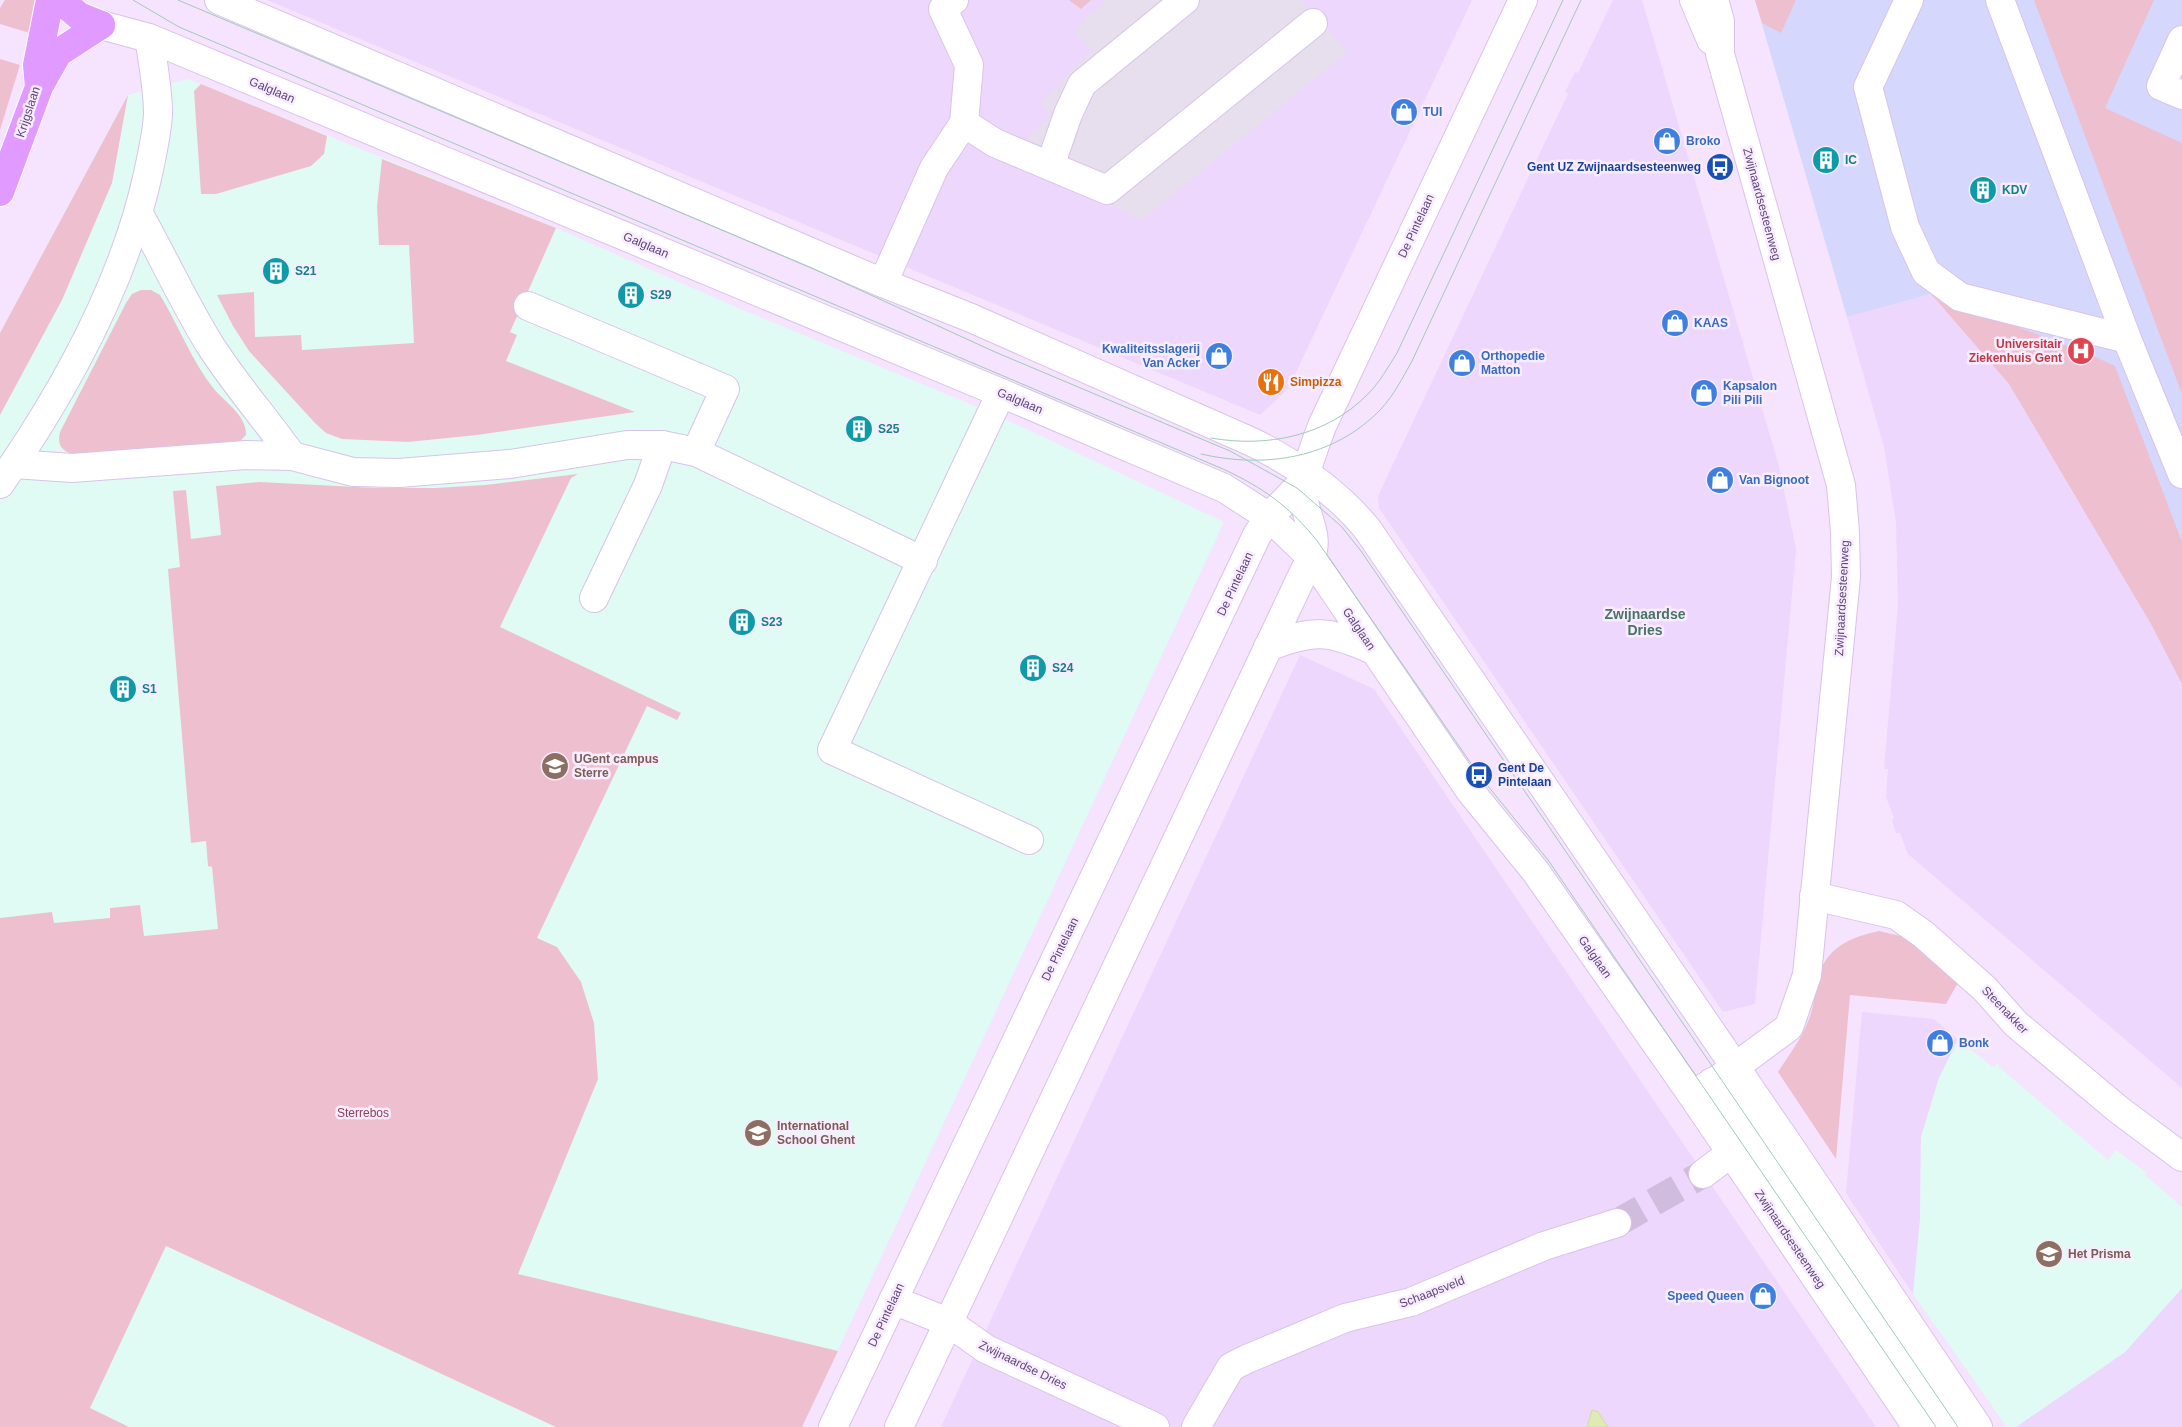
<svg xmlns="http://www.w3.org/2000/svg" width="2182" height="1427" viewBox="0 0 2182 1427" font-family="Helvetica,sans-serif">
<rect width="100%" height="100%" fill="#f6e3fe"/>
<g fill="#eed7fc">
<path d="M267 0H1472L1288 389 1260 415Z"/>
<path d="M1613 0H1642L1779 466 1796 549 1755 1004 1723 1012 1379 508 1378 496 1547 138 1568 94 1565 92 1575 72 1578 73Z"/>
<path d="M1931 294 2009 384 2151 624 2182 684V1088L1908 854 1900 833H1896L1892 820 1894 818 1886 797 1888 769H1884L1898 605 1896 522 1884 447 1847 317Z"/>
<path d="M1300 655 1374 689 1876 1427H941Z"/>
<path d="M1862 1012 1934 1019 1958 1040 1939 1078 1921 1137 1920 1220 1913 1294 1846 1193Z"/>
<path d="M2182 1288V1427H2016L2125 1352Z"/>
</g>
<path fill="#e7deee" d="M1107 0H1302L1348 52 1142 220 1076 189 1010 164 1023 143 1050 114 1040 104 1092 50 1074 33 1090 14Z"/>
<g fill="#e0fbf3">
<path d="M188 79 556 228 731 305 992 413 1224 522 802 1427H0V333L128 95Z"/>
<path d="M1958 1040 1993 1067 1998 1063 1999 1064 1998 1066 2108 1160 2116 1150 2147 1173 2145 1175 2182 1207V1288L2125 1352 2016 1427H2007L1913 1294 1920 1220 1921 1137 1939 1078Z"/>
</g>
<path fill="#d5d7fd" d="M1755 0H2182V684L2151 624 2009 384 1943 306 1931 294 1847 317Z"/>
<g fill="#eec0cf">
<path d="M5 0H37L33 34 0 24V8Z"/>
<path d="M1069 0H1091L1081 9Z"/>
<path d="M1755 0H1796L1781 33 1762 23Z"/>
<path d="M2034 0H2154L2105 108 2182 143V394Z"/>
<path d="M0 59 20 65 0 130Z"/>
<path d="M201 84 327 136 324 154 311 166 216 194H201L194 91Z"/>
<path d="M128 95 112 183 62 300 0 415V333Z"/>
<path d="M382 159 556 228 510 332 517 335 506 361 635 412 477 435 408 442 342 439 326 433 315 423 249 351 233 326 217 295 254 292 255 337 301 335 302 350 414 343 409 245H379L377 206Z"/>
<path d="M141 290H151L160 295C179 326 191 360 214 389 225 402 247 416 246 435L240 441 229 444 73 454C61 451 57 444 60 432L126 303 132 294Z"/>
<path d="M1931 294 2091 355 2115 366 2182 542V684L2151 624 2009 384Z"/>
<path d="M578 474 571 478 500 627 681 713 677 720 647 706 537 938 557 947 581 982 594 1023 598 1079 518 1274 838 1351 802 1427H556L166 1246 90 1408 129 1427H0V918L52 912 54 923 110 918V908L140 905 144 936 218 929 212 867 208 866 206 841 191 843 168 569 180 567 173 491 186 490 191 539 221 535 216 486 260 482 376 488H435L485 485Z"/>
<path d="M1879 931 1909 938 1960 979 1946 1004 1850 995 1836 1159 1778 1072C1789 1055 1802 1038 1809 1019 1815 1005 1814 991 1818 977 1827 947 1851 937 1879 931Z"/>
</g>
<path fill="#dfeab5" stroke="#cedd9b" d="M1592 1410 1598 1412 1608 1427H1587Z"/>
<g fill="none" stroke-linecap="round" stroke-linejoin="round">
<path stroke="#d0bcdd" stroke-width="28" stroke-dasharray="28 14" stroke-linecap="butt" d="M1617 1223 1703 1174"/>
<g stroke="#d8c3e9" stroke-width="30">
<g id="minor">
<path d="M219 0 883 283 971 318 1252 442C1296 464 1337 491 1368 530L1792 1150 1978 1427"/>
<path d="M954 0 943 9 969 65 964 123"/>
<path d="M1694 0 1711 40"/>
<path d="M1909 0 1868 87 1905 227 1926 272 1960 297 2127 339"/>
<path d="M2000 0 2127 339 2182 474"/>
<path d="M101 25 149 38 1001 393 1224 488 1269 517 1311 557 1471 792 1536 872 1692 1095 1917 1427"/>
<path d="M2182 40 2161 86 2182 95"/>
<path d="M1050 166 1068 114 1082 84 1185 0"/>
<path d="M139 214C163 257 184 303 210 345 235 384 265 418 292 456"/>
<path d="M883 283 934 168 964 123 995 143 1107 190 1313 23"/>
<path d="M528 306 725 389 696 452"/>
<path d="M1001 393 832 750 1029 840"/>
<path d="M14 464 72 468 246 455 292 456 353 472 399 473 510 464 627 445H662L696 452 923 561"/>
<path d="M0 484C64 392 124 283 148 174 152 154 157 134 158 114 158 88 153 63 149 38"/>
<path d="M594 598 648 485 662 445"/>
<path d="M1268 647C1313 629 1329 630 1373 650"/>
<path d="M1814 896 1896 915 1923 934 1985 989 2016 1024 2119 1110 2182 1157"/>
<path d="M1712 1082 1947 1427"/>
<path d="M1692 1095 1720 1078 1789 1027 1807 975 1846 577 1845 532 1841 485 1720 54V21L1714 0"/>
<path d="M1703 1174 1731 1153"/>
<path d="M893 1300 948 1322 986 1349 1155 1427"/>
<path d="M833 1427 1257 535 1269 517 1303 482"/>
<path d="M899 1427 1311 557C1320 534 1304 516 1303 493 1302 479 1316 442 1322 426L1523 0"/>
<path d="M1196 1427 1231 1367 1247 1359 1345 1318 1411 1302 1544 1246 1617 1223"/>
</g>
</g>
<g stroke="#fff" stroke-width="30">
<g id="major">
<path d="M60 0 79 16 101 25"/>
<path d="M41 83 58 53 101 25"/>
<path d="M0 192 39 87 37 65 50 0"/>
</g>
</g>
<use href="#minor" stroke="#fff" stroke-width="28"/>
<use href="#major" stroke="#e19aff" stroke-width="28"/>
<g stroke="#a0caba" stroke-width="1">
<path d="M133 0 179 27 1223 469C1264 488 1290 507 1318 542L1479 775 1548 860 1936 1427"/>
<path d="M178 0 812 268 995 352 1230 451 1297 488 1341 526 1361 551 1958 1427"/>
<path d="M1211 438C1267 448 1327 436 1368 394 1380 382 1388 367 1397 353L1563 0"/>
<path d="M1201 454C1266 469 1334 458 1381 409 1394 395 1403 377 1412 361L1581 0"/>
</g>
</g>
<defs>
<g id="shop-disc" transform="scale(1.4375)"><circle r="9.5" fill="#3f7fe0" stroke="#f9ecff"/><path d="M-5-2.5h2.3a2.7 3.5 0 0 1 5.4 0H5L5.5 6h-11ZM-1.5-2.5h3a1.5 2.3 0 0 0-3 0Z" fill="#fff"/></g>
<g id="building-disc" transform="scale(1.4375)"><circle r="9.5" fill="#0f9aa8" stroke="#f9ecff"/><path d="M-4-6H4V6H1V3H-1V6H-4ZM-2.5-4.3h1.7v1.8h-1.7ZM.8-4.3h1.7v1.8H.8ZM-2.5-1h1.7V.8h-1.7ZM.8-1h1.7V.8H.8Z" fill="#fff"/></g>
<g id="bus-disc" transform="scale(1.4375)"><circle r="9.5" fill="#1a4fb4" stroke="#f9ecff"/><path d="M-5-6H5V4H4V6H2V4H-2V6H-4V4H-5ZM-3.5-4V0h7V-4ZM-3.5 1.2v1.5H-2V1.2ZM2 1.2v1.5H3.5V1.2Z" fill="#fff"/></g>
<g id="hospital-disc" transform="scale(1.4375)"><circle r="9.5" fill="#e0444e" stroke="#f9ecff"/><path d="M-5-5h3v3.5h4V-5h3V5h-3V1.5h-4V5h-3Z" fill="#fff"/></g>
<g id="restaurant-disc" transform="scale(1.4375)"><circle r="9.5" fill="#e8710a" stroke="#f9ecff"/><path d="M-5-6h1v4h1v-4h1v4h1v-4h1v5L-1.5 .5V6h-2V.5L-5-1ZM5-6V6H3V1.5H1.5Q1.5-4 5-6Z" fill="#fff"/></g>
<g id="university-disc" transform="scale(1.4375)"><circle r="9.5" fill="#8d6e63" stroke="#f9ecff"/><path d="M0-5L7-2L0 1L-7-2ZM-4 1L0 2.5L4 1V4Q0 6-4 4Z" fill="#fff"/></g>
<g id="school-disc" transform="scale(1.4375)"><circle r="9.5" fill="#8d6e63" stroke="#f9ecff"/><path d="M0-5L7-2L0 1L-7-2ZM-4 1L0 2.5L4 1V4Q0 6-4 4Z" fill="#fff"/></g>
</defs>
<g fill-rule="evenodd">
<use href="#shop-disc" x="1404" y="112"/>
<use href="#shop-disc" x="1667" y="141"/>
<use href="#building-disc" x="1826" y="160"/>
<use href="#bus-disc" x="1720" y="167"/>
<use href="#building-disc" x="1983" y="190"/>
<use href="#building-disc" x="276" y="271"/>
<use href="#building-disc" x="631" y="295"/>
<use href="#shop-disc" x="1675" y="323"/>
<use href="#hospital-disc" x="2081" y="351"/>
<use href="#shop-disc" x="1219" y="356"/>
<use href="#shop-disc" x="1462" y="363"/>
<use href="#restaurant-disc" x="1271" y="382"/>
<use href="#shop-disc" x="1704" y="393"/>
<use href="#building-disc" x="859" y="429"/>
<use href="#shop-disc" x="1720" y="480"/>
<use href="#building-disc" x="742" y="622"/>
<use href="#building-disc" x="1033" y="668"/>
<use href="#building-disc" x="123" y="689"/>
<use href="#university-disc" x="555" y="766"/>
<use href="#bus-disc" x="1479" y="775"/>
<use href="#shop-disc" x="1940" y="1043"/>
<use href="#school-disc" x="758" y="1133"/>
<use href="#school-disc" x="2049" y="1254"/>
<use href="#shop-disc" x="1763" y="1296"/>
</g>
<g text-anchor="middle" stroke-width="5" stroke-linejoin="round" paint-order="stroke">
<g font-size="12" fill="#5c467a" stroke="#f9ecff">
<text transform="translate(272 90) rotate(23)" y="4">Galglaan</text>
<text transform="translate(28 112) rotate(-72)" y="4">Krijgslaan</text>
<text transform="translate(1762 204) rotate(75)" y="4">Zwijnaardsesteenweg</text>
<text transform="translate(1416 226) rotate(-65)" y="4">De Pintelaan</text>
<text transform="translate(646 245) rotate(23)" y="4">Galglaan</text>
<text transform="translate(1020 401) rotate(23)" y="4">Galglaan</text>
<text transform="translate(1235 584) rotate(-65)" y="4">De Pintelaan</text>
<text transform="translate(1842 598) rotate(-87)" y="4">Zwijnaardsesteenweg</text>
<text transform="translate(1359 629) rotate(56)" y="4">Galglaan</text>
<text transform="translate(1060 949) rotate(-64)" y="4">De Pintelaan</text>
<text transform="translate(1595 957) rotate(55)" y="4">Galglaan</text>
<text transform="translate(2005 1010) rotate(46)" y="4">Steenakker</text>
<text transform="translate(1790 1239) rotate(56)" y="4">Zwijnaardsesteenweg</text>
<text transform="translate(1432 1292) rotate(-21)" y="4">Schaapsveld</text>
<text transform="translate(886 1315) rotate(-65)" y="4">De Pintelaan</text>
<text transform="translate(1023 1365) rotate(26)" y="4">Zwijnaardse Dries</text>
</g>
<g font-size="12" font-weight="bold" fill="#366cbe" stroke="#f9ecff" text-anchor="start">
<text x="1423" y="116">TUI</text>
<text x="1686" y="145">Broko</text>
<text x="1694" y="327">KAAS</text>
<text x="1200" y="353" text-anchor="end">Kwaliteitsslagerij<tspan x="1200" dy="14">Van Acker</tspan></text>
<text x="1481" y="360">Orthopedie<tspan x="1481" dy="14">Matton</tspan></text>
<text x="1723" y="390">Kapsalon<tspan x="1723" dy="14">Pili Pili</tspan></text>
<text x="1739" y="484">Van Bignoot</text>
<text x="1959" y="1047">Bonk</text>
<text x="1744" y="1300" text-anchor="end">Speed Queen</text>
</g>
<g font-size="12" font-weight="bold" fill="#0d838f" stroke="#f9ecff" text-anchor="start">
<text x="1845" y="164">IC</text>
<text x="2002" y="194">KDV</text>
<text x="295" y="275">S21</text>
<text x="650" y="299">S29</text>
<text x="878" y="433">S25</text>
<text x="761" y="626">S23</text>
<text x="1052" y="672">S24</text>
<text x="142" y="693">S1</text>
</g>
<g font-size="12" font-weight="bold" fill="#164399" stroke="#f9ecff" text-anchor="end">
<text x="1701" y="171">Gent UZ Zwijnaardsesteenweg</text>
<text x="1498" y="772" text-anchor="start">Gent De<tspan x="1498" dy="14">Pintelaan</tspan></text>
</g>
<g font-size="12" font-weight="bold" fill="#be3a42" stroke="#f9ecff" text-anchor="end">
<text x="2062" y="348">Universitair<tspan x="2062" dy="14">Ziekenhuis Gent</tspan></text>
</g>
<g font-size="12" font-weight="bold" fill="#c56008" stroke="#f9ecff" text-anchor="start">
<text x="1290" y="386">Simpizza</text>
</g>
<g font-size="12" font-weight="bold" fill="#785e54" stroke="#f9ecff" text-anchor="start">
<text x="574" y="763">UGent campus<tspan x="574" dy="14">Sterre</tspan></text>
<text x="777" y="1130">International<tspan x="777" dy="14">School Ghent</tspan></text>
<text x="2068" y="1258">Het Prisma</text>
</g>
<g font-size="12" fill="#8d4152" stroke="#f9ecff">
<text x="363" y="1117">Sterrebos</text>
</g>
<g font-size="14" font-weight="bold" fill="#497468" stroke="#f9ecff">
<text x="1645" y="619">Zwijnaardse<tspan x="1645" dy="16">Dries</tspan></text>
</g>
</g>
</svg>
